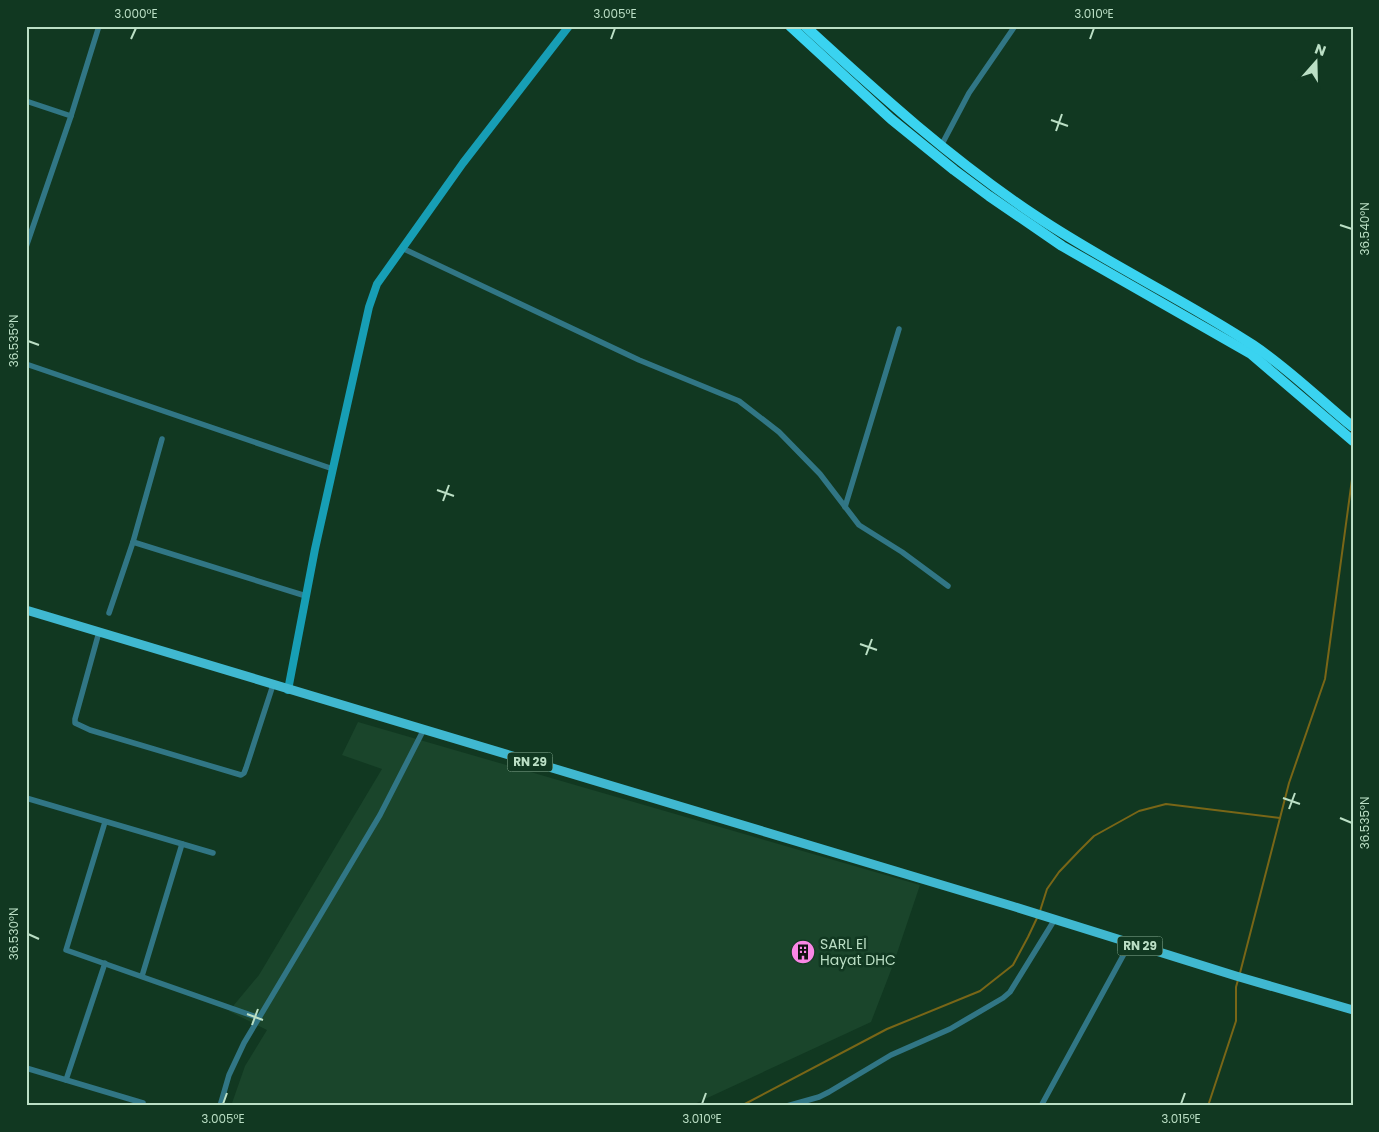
<svg xmlns="http://www.w3.org/2000/svg" width="1379" height="1132" viewBox="0 0 1379 1132" font-family="Poppins,sans-serif">
<rect width="100%" height="100%" fill="#113821"/>
<path fill="#1a452b" d="M358 722 920 885 893 965 871 1022 690 1106H231L245 1066 267 1030 229 1011 259 975 382 769 342 755Z"/>
<g fill="none" stroke-linecap="round" stroke-linejoin="round">
<g stroke="#796617" stroke-width="2">
<path d="M1040 911 1047 889 1059 872 1079 851 1094 836 1139 811 1166 804 1280 818"/>
<path d="M1240 973 1289 783 1325 679 1353 472"/>
<path d="M741 1106 887 1029 980 991 1013 965 1028 937 1037 918"/>
<path d="M1208 1106 1236 1021V987L1238 980"/>
</g>
<g stroke="#317685" stroke-width="5.5">
<path d="M26 101 71 116 26 247"/>
<path d="M71 116 99 26"/>
<path d="M941 146 969 93 1015 26"/>
<path d="M404 249 639 360 739 401 779 432 820 474 859 525 902 552 948 586"/>
<path d="M26 364 333 469"/>
<path d="M845 507 899 329"/>
<path d="M133 542 306 596"/>
<path d="M109 613 133 542 162 439"/>
<path d="M99 632 75 719V723L90 730 241 775 244 773 246 768 273 685"/>
<path d="M26 798 213 853"/>
<path d="M105 822 66 950 259 1018"/>
<path d="M142 976 182 844"/>
<path d="M26 1068 143 1103"/>
<path d="M66 1080 105 963"/>
<path d="M220 1106 229 1075 244 1043 380 815 424 729"/>
<path d="M787 1106 819 1097 829 1092 891 1055 950 1029 1003 998 1010 992 1055 919"/>
<path d="M1041 1106 1130 943"/>
</g>
<path stroke="#179eb5" stroke-width="8" d="M288 690 315 549 369 307 377 284 463 163 569 26"/>
<path stroke="#40b8d0" stroke-width="9" d="M26 610 1012 906 1236 976 1353 1010"/>
<g stroke="#3ad3f0" stroke-width="10">
<path d="M790 26 891 119 954 170 989 196 1062 246 1251 354 1353 441"/>
<path d="M805 26C879 94 952 160 1036 216 1106 263 1183 299 1253 345 1289 369 1320 400 1353 427"/>
</g>
</g>
<path fill="none" stroke="#bbdfc5" stroke-width="2" d="M131 39 136 28M611 39 615 28M1090 39 1094 28M1051 120 1068 126M1056 131 1062 114M1340 225 1352 229M28 341 39 345M437 490 454 496M443 501 449 485M860 644 877 650M866 655 872 639M1283 798 1300 804M1289 809 1295 793M1340 818 1352 823M28 934 39 939M247 1014 263 1020M252 1025 258 1009M223 1104 227 1093M702 1104 706 1093M1181 1104 1185 1093"/>
<defs>
<g id="building-disc" transform="scale(1.25)"><circle r="9.5" fill="#fa87e6" stroke="#113821"/><path d="M-4-6H4V6H1V3H-1V6H-4ZM-2.5-4.3h1.7v1.8h-1.7ZM.8-4.3h1.7v1.8H.8ZM-2.5-1h1.7V.8h-1.7ZM.8-1h1.7V.8H.8Z" fill="#111"/></g>
</defs>
<g fill-rule="evenodd">
<use href="#building-disc" x="803" y="952"/>
</g>
<g text-anchor="middle" stroke-width="5" stroke-linejoin="round" paint-order="stroke">
<g fill="#113821" stroke="#88ad94" stroke-width="1">
<rect x="507.5" y="752.5" width="45" height="19" rx="4"/>
<rect x="1117.5" y="936.5" width="45" height="19" rx="4"/>
</g>
<g font-size="12" font-weight="bold" fill="#bbdfc5">
<text x="530" y="766">RN 29</text>
<text x="1140" y="950">RN 29</text>
</g>
<g font-size="14" fill="#bbdfc5" stroke="#113821" text-anchor="start">
<text x="820" y="949">SARL El<tspan x="820" dy="16">Hayat DHC</tspan></text>
</g>
</g>
<rect width="1379" height="1132" fill="none" stroke="#113821" stroke-width="55"/>
<g transform="translate(1316 62) rotate(20)" stroke="#113821" stroke-width="4" paint-order="stroke">
<path d="M0-4L9 19L0 12L-9 19Z" fill="#bbdfc5"/>
<text y="-8" font-size="14" font-weight="bold" text-anchor="middle" fill="#bbdfc5">N</text>
</g>
<rect x="28" y="28" width="1324" height="1076" fill="none" stroke="#bbdfc5" stroke-width="2"/>
<g font-size="12" text-anchor="middle" fill="#bbdfc5">
<text x="136" y="18">3.000°E</text>
<text x="615" y="18">3.005°E</text>
<text x="1094" y="18">3.010°E</text>
<text transform="translate(1365 229) rotate(-90)" y="4">36.540°N</text>
<text transform="translate(14 341) rotate(-90)" y="4">36.535°N</text>
<text transform="translate(1365 823) rotate(-90)" y="4">36.535°N</text>
<text transform="translate(14 934) rotate(-90)" y="4">36.530°N</text>
<text x="223" y="1123">3.005°E</text>
<text x="702" y="1123">3.010°E</text>
<text x="1181" y="1123">3.015°E</text>
</g>
</svg>
